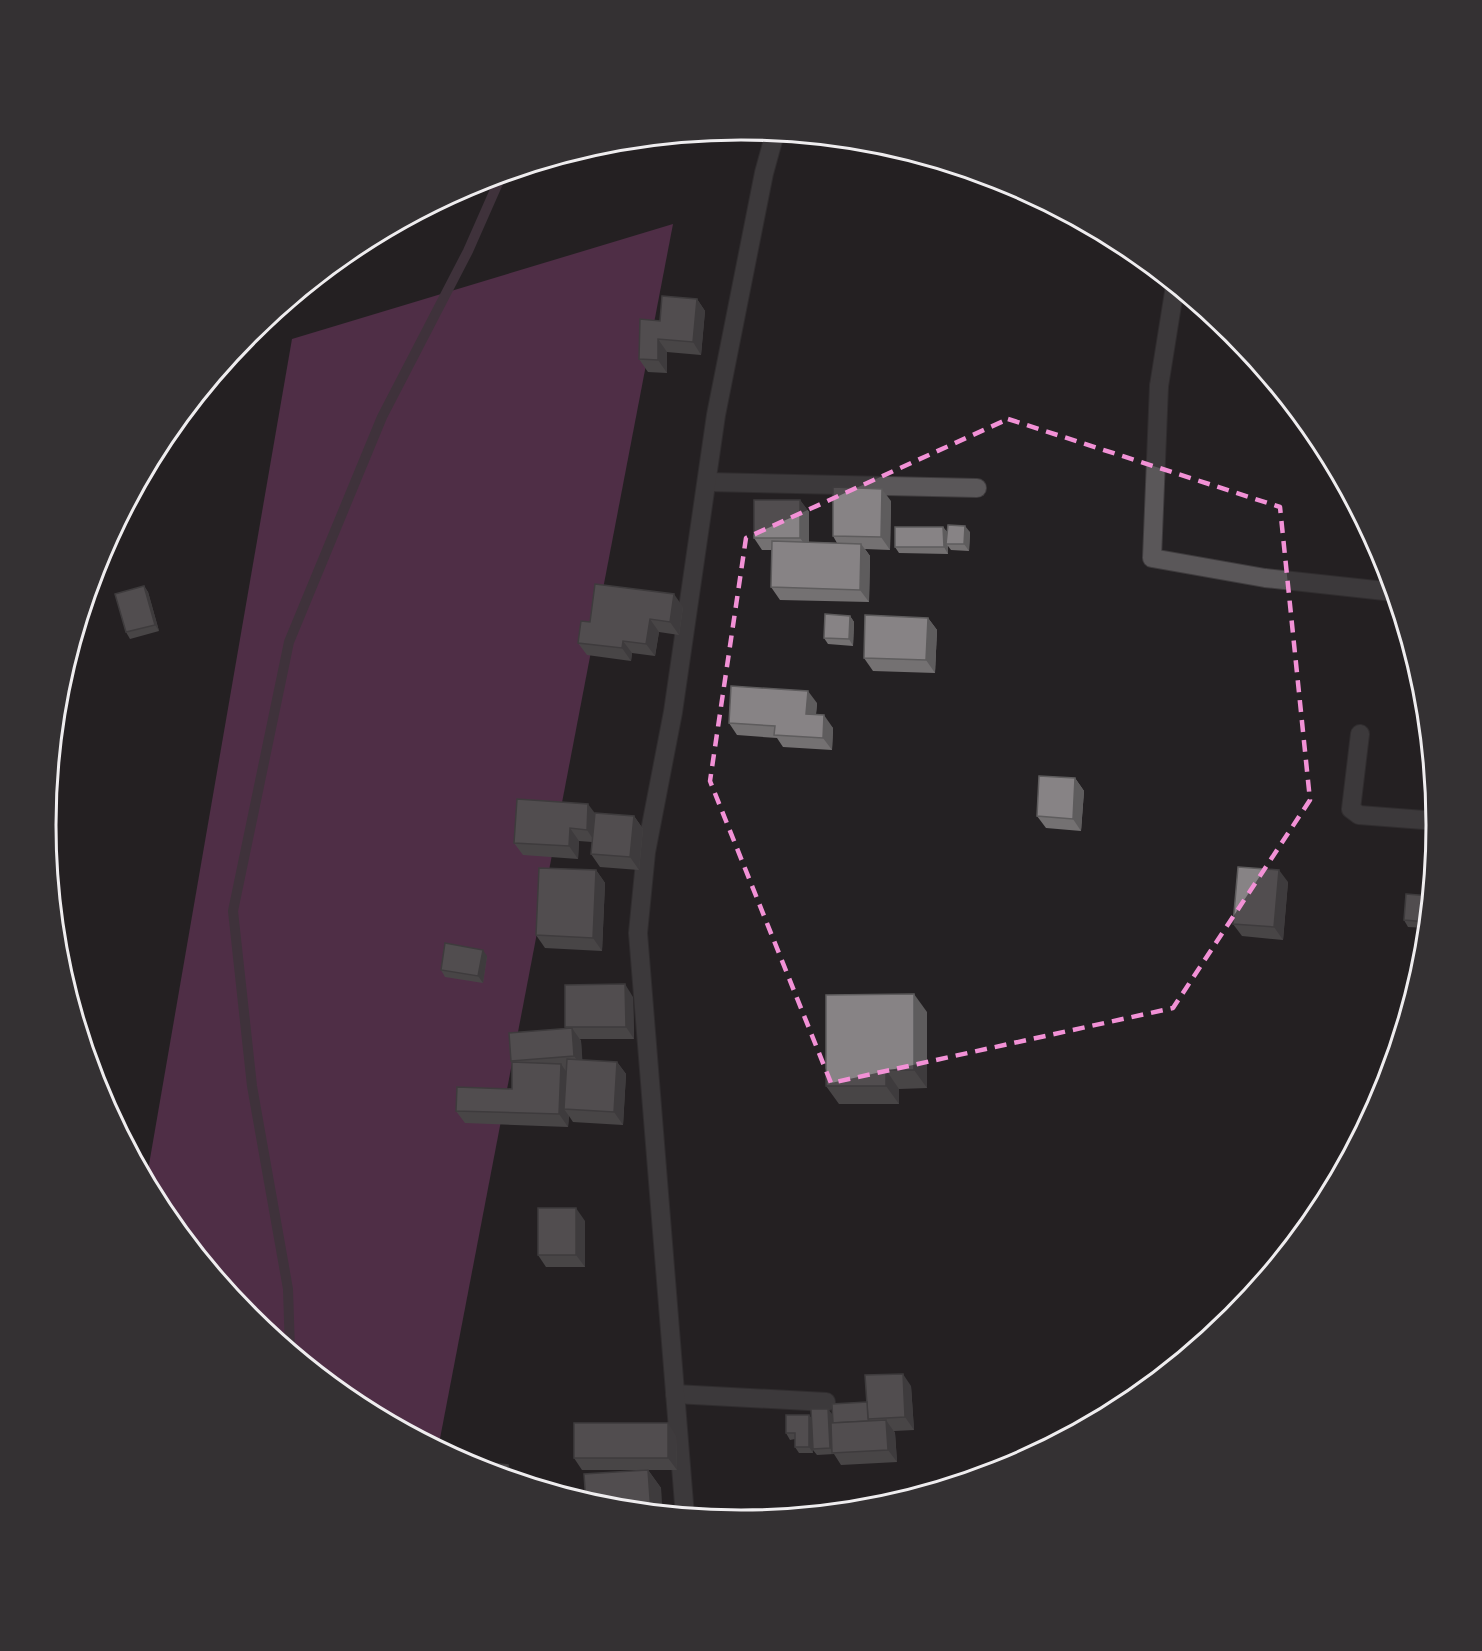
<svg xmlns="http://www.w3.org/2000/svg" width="1482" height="1651" viewBox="0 0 1482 1651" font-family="'Open Sans',sans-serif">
<rect width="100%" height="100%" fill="#242123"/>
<path fill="#833e71" d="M673 224 438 1449 354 1404 249 1317 162 1212 146 1182 292 339Z"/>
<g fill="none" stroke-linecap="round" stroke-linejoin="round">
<path stroke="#5f4859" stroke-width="10" d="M290 1351 288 1289 252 1086 233 911 289 642 382 417 468 251 502 174"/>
<g stroke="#3f3c3e" stroke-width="20">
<g id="lane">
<path d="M1159 386 1175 286"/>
<path d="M707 482 977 488"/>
<path d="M1360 734 1351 809 1359 815 1437 821"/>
<path d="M675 1394 826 1402"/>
</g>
</g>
<g stroke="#3f3c3e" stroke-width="20">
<g id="street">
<path d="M1159 386 1152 558 1265 578 1394 592"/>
<path d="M685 1516 638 933 646 852 673 712 716 415 764 173 775 133"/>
</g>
</g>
<use href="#lane" stroke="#5a5759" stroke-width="18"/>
<use href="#street" stroke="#5a5759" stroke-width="18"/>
</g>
<g fill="#747172">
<path d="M697 299 705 311 701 355 667 352V373L648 372 639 359 660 321Z"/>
<path d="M800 500 809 512V542L837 543 833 536 891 501 890 550 865 549 870 556 869 602 780 600 771 587 772 550H762L754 538Z"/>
<path d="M943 527 947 532H970L969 551 951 550 948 546V554L899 553 895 547Z"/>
<path d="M144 586 148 592 159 631 130 639 126 632Z"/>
<path d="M683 607 679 635 659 632 655 656 632 653 631 661 587 655 578 643 590 622Z"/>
<path d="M850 616 854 622 853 646 828 644 824 638Z"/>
<path d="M928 618 937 630 935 673 873 671 864 658Z"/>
<path d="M817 703 816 714 833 728 832 750 783 747 777 738 737 735 729 723Z"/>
<path d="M1075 778 1084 791 1081 831 1046 828 1037 816Z"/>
<path d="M595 813 634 816 643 829 639 870 600 867 591 854 592 842 579 841 578 859 523 855 514 843Z"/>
<path d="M596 870 605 883 602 951 545 948 536 935Z"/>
<path d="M1288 882 1283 940 1242 936 1233 924Z"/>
<path d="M1430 896 1427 928 1408 927 1404 920Z"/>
<path d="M487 956 483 983 445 977 441 970Z"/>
<path d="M633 997 634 1039H580L581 1041 582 1060 617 1062 626 1074 623 1125 573 1122 569 1116 568 1127 465 1123 456 1111 512 1089V1063L511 1061 567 1029 565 1027Z"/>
<path d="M927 1012V1088L899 1089V1104H839L826 1086Z"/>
<path d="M585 1221V1267H546L538 1255Z"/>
<path d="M911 1386 914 1430 894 1431 895 1433 897 1462 841 1465 834 1454 817 1455 813 1450V1453H799L795 1447V1439L790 1440 786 1433 809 1415 812 1419 832 1414Z"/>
<path d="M676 1436 677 1470H648L661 1488 662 1514 605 1508 640 1470H582L574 1458Z"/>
</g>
<g fill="#5e5c5d">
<path d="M697 299 705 311 701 355 693 342Z"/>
<path d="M658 339 667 352V373L658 360Z"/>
<path d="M882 489 891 501 890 550 881 537Z"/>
<path d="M800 500 809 512V550L800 538Z"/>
<path d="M965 526 970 532 969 551 964 544Z"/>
<path d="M943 527 948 533 946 544 948 546V554L944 547Z"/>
<path d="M861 544 870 556 869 602 860 590Z"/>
<path d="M144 586 148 592 159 631 155 625Z"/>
<path d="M674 594 683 607 679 635 670 622Z"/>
<path d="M850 616 854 622 853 646 849 639Z"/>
<path d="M928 618 937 630 935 673 926 660Z"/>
<path d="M650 619 659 632 655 656 646 644Z"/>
<path d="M623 641 632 653 631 661 622 648Z"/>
<path d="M808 691 817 703 815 726 806 714Z"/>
<path d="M824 715 833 728 832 750 823 738Z"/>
<path d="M1075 778 1084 791 1081 831 1073 819Z"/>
<path d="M588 804 597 816 595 842 587 830Z"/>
<path d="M634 816 643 829 639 870 630 857Z"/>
<path d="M570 828 579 841 578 859 569 846Z"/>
<path d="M596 870 605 883 602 951 593 938Z"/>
<path d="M1279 870 1288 882 1283 940 1274 927Z"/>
<path d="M483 950 487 956 483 983 478 976Z"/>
<path d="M625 984 633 997 634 1039 626 1027Z"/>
<path d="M914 994 927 1012V1088L914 1070Z"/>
<path d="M572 1028 581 1041 583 1068 574 1056Z"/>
<path d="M617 1062 626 1074 623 1125 614 1112Z"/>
<path d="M561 1064 570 1077 564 1109 569 1116 568 1127 559 1114Z"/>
<path d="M886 1070 899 1089V1104L886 1086Z"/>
<path d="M576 1208 585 1221V1267L576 1255Z"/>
<path d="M903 1374 911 1386 914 1430 905 1417Z"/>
<path d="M828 1409 833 1415V1453L830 1448Z"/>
<path d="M809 1415 813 1421V1453L809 1447Z"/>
<path d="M886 1420 895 1433 897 1462 888 1450Z"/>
<path d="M668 1423 676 1436 677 1470 668 1458Z"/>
<path d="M508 1465 512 1471 511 1480 507 1478Z"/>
<path d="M648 1470 661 1488 662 1514 651 1513Z"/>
</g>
<g fill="#878385" stroke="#5e5c5d" stroke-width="1.5">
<path d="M662 296 697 299 693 342 658 339V360L639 359 640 319 660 321Z"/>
<path d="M833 487 882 489 881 537 833 536Z"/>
<rect x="754" y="500" width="46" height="38"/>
<path d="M948 525 965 526 964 544H946Z"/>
<path d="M895 527H943L944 547H895Z"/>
<path d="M772 541 861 544 860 590 771 587Z"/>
<path d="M595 584 674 594 670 622 650 619 646 644 623 641 622 648 578 643 581 621 590 622Z"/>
<path d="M144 586 155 625 126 632 115 594Z"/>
<path d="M825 614 850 616 849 639 824 638Z"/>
<path d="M865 615 928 618 926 660 864 658Z"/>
<path d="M731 686 808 691 806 714 824 715 823 738 774 735 775 726 729 723Z"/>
<path d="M1039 776 1075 778 1073 819 1037 816Z"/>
<path d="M517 799 588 804 587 830 570 828 569 846 514 843Z"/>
<path d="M595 813 634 816 630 857 591 854Z"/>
<path d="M1238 867 1279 870 1274 927 1233 924Z"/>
<path d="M539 868 596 870 593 938 536 935Z"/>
<path d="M1406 894 1430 896 1427 922 1404 920Z"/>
<path d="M445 943 483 950 478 976 441 970Z"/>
<path d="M625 984 626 1027H565V985Z"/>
<path d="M914 994V1070H886V1086H826V995Z"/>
<path d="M572 1028 574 1056 511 1061 509 1033Z"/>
<path d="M567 1059 617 1062 614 1112 564 1109Z"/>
<path d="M512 1062 561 1064 559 1114 456 1111 457 1087 512 1089Z"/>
<rect x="538" y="1208" width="38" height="47"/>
<path d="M903 1374 905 1417 868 1419 865 1375Z"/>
<path d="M867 1402 868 1419 869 1421 833 1423 832 1404Z"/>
<path d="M811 1409H828L830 1448 813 1449Z"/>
<path d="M786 1415H809V1447H795V1433H786Z"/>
<path d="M886 1420 888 1450 832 1453 831 1423Z"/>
<rect x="574" y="1423" width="94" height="35"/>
<path d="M490 1463 508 1465 507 1478 489 1473Z"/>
<path d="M648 1470 651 1513 605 1508 586 1502 584 1474Z"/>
</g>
<path d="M0 0H1482V1651H0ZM1008 419 1280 507 1310 800 1173 1008 831 1083 710 781 746 538Z" fill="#242123" fill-opacity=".55" fill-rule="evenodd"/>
<path fill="none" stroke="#f291d6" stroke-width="4.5" stroke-dasharray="12 8" stroke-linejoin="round" d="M1008 419 1280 507 1310 800 1173 1008 831 1083 710 781 746 538Z"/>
<path d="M0 0H1482V1651H0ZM56 825a685 685 0 1 1 1370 0a685 685 0 1 1-1370 0Z" fill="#343133" fill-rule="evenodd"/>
<path fill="none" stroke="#efedef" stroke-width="3" d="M56 825a685 685 0 1 1 1370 0a685 685 0 1 1-1370 0Z"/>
</svg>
